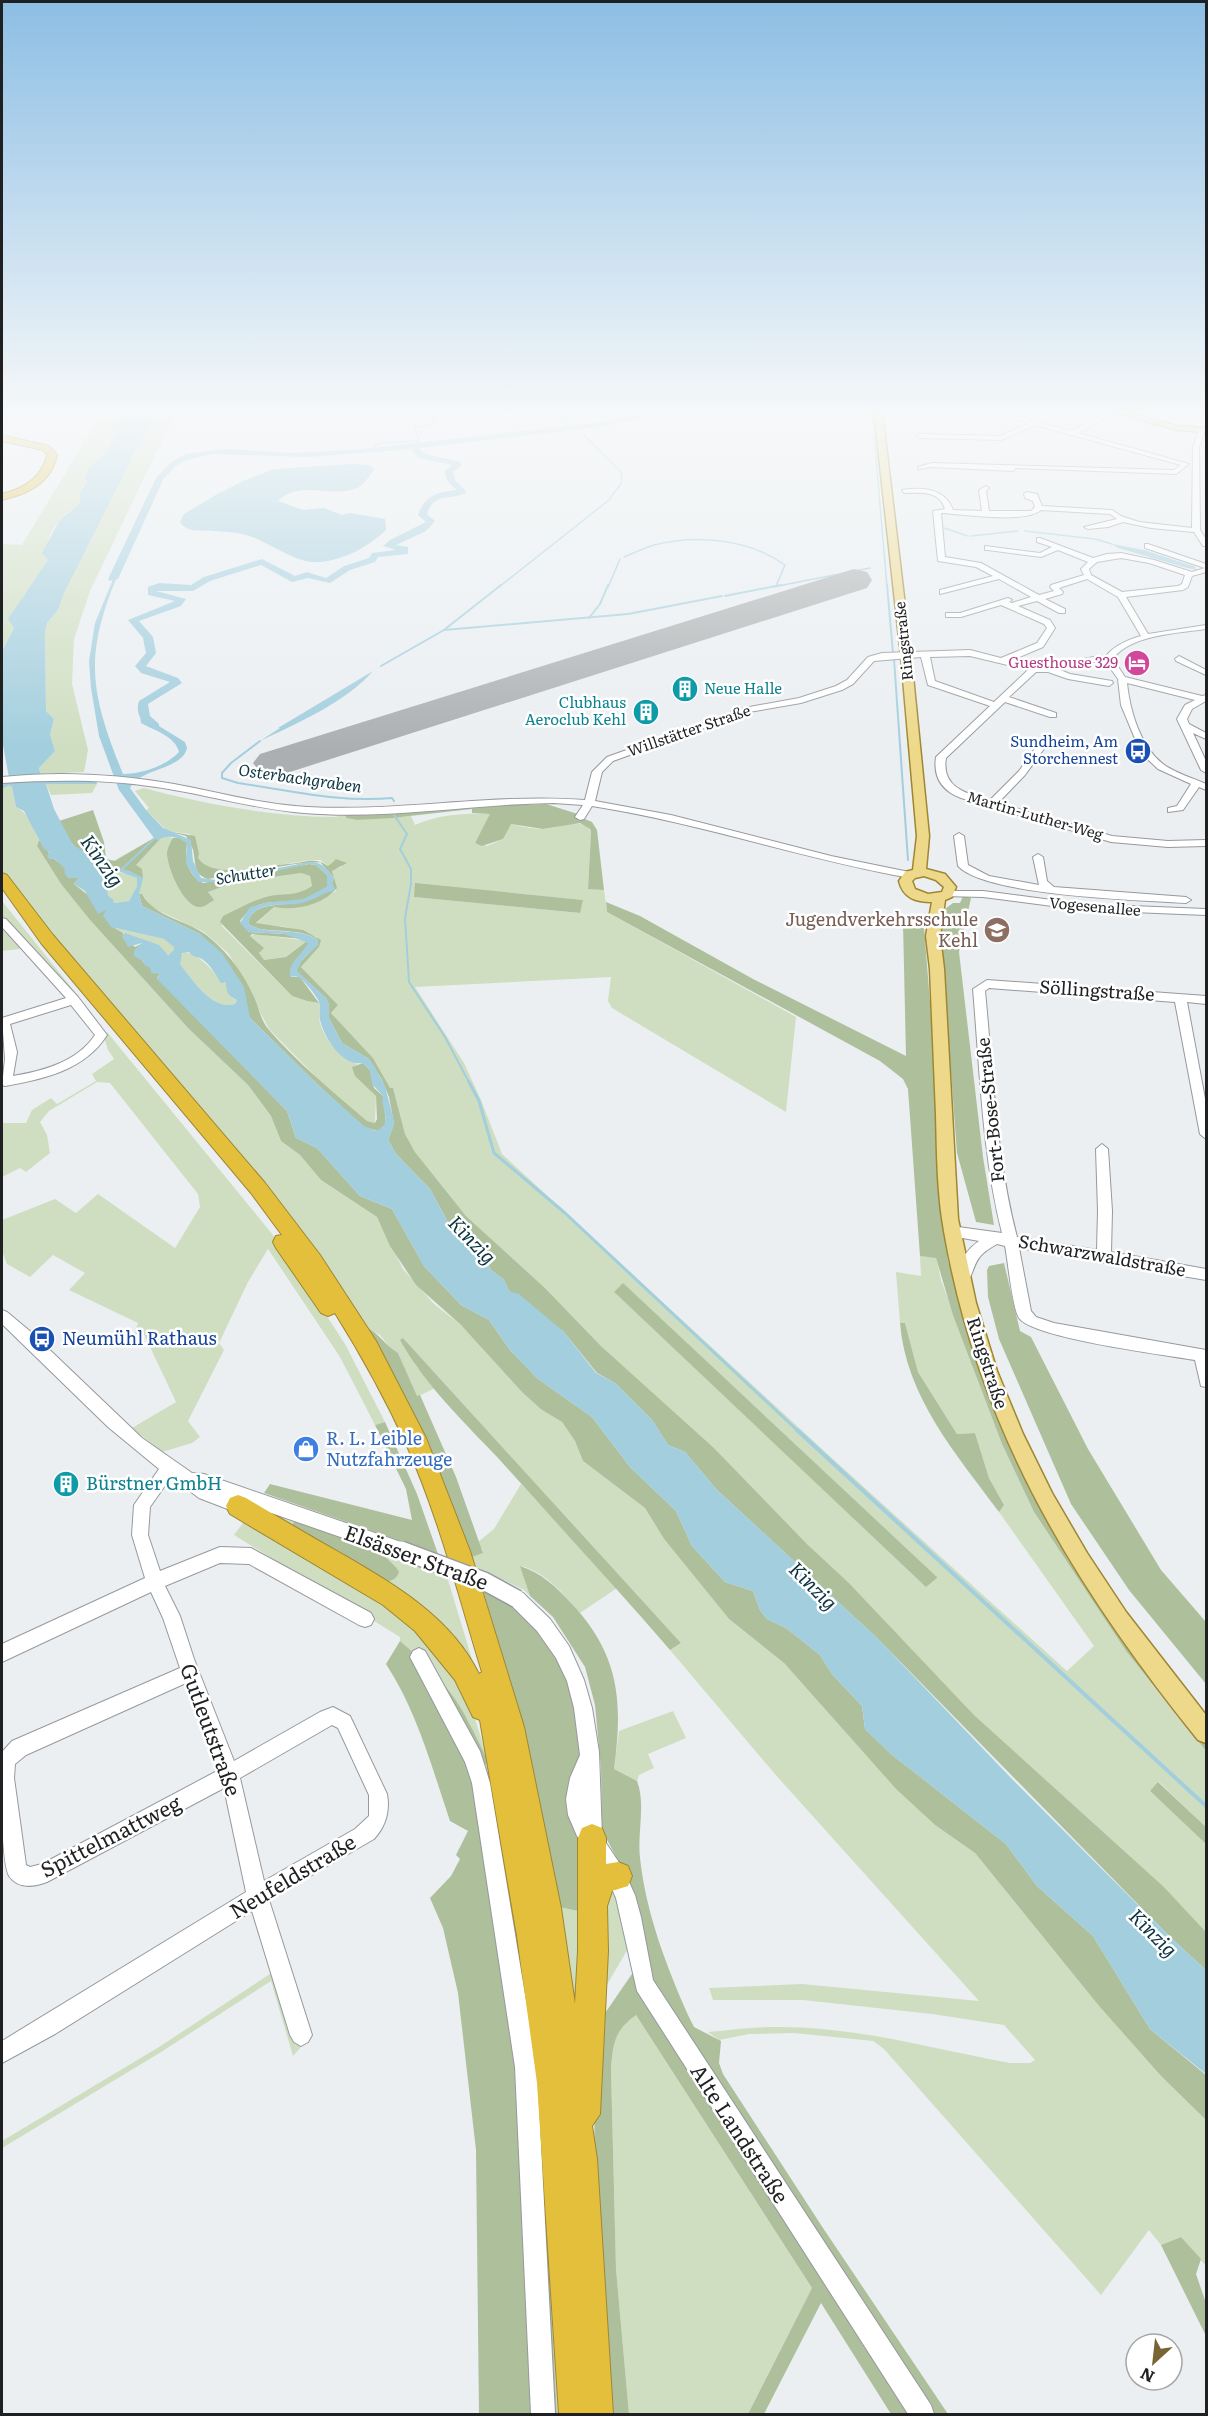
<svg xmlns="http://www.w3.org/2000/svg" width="1208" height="2416" font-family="Literata,serif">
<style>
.green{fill:#cfdec0;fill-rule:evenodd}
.forest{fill:#aebf9c}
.water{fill:#a2cedd;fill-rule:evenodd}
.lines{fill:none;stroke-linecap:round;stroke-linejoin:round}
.stream-far3{stroke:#a2cedd;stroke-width:1.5}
.stream-far2{stroke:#a2cedd;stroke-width:2}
.stream-far1{stroke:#a2cedd;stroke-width:3}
.stream{stroke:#a2cedd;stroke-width:4}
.river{fill:#a2cedd;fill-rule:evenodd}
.runway{fill:#acafb1;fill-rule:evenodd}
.minor-casing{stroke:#96999d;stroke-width:2}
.major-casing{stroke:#9e8733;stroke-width:3}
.highway-casing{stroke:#9e8733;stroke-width:2}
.minor{fill:#fff;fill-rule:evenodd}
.major{fill:#eed98a;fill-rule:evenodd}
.highway{fill:#e3bf3c;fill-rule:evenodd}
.minor-bridge-casing{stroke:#96999d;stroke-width:20;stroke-linecap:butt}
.minor-bridge{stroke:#fff;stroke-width:17}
.labels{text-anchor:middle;stroke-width:5;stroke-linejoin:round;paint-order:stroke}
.far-street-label{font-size:15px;fill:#1f2021;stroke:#fff}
.far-hotel-label{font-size:15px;fill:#b23c85;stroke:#fff;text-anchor:end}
.far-culture-label{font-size:15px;fill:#0d838f;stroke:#fff;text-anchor:start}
.far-transit-label{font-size:15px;fill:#164399;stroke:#fff;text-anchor:end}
.far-water-label{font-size:16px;font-style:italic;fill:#0c3541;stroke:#fff}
.education-label{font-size:18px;fill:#785e54;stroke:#fff;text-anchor:end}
.street-label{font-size:18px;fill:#1f2021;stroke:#fff}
.transit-label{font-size:18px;fill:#164399;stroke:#fff;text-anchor:start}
.shop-label{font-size:18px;fill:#366cbe;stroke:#fff;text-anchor:start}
.culture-label{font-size:18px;fill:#0d838f;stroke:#fff;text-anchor:start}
.water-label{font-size:20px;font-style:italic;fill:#0c3541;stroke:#fff}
.near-street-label{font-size:21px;fill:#1f2021;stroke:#fff}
</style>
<rect width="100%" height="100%" fill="#ebeff2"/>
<g class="green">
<path d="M 103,411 L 134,411 L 120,426 L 106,453 L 90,467 L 87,481 L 80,493 L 80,503 C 59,519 43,533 48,560 L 34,584 L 23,596 L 14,628 L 2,651 L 2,544 L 22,545 Z"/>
<polygon points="156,411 176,411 90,591 74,639 72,684 88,750 84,772 41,774 39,768 55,751 50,735 54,719 46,711 45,633 47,623 58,610 64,593"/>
<path d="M 9,784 L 12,787 L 16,807 C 29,813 33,828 39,840 L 37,846 L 61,884 L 90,920 L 188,1028 L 248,1085 L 271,1116 L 281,1141 L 300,1155 L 321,1180 L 377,1217 L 403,1269 L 434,1304 L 461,1325 L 542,1410 L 562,1422 L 575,1441 L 583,1461 L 645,1508 L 664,1539 L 729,1619 L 784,1663 L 896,1789 L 935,1825 L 975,1853 L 1099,2006 L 1161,2076 L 1206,2120 L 1206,2266 L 1181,2237 L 1161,2245 L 1149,2230 L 1101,2295 L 884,2049 L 873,2041 L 794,2033 L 749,2034 L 719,2040 L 708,2032 C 730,2030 753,2027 776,2027 C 855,2026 933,2049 1010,2063 L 1030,2063 L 1035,2060 L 1004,2025 L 932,2014 L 803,2000 L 713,2000 L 709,1988 L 802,1984 L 979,2001 L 774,1773 L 670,1650 L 681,1643 L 403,1338 L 416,1366 L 435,1388 L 417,1397 L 398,1353 L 392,1350 L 380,1335 L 365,1327 L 18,894 L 2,870 L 2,789 Z"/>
<polygon points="46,784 97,784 92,793 51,795"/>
<path d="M 144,788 C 203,804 271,816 332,817 C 337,817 341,815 346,815 L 346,818 L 357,820 L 411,816 L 415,825 C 439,814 466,813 491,814 L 475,843 L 487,846 L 503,839 L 510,824 C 521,826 533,829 543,829 C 558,829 583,815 591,832 L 588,888 L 604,890 L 607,912 L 796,1017 L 786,1112 L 612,1008 L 608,1001 L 611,977 L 415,987 L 464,1063 L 481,1100 L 502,1154 L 834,1460 L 1067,1671 L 1094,1646 L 999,1512 L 1004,1505 L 989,1478 L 975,1433 L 957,1434 L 918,1372 L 905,1323 L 900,1323 L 896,1272 L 921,1276 L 920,1256 L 936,1257 L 941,1280 L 1002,1444 L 1034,1512 L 1126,1651 L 1206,1751 L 1206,1827 L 1159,1782 L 1150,1791 L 1206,1844 L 1206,1932 L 1164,1887 L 974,1715 L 849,1583 L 807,1544 L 714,1448 L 601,1346 L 545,1288 L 466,1216 L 415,1152 L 405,1134 L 393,1089 L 390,1089 L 373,1058 L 331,1013 L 338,1005 L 301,967 L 319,947 L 317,937 L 287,927 L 256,924 L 274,907 C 296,911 317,903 336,891 L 332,870 L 342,867 L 334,860 L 328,866 L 320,860 L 314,860 C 292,861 217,880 202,865 C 195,857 193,843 190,834 L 167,831 L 146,810 L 149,808 L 135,791 ZM 415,884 L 583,900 L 579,913 L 415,897 ZM 623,1284 L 937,1577 L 937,1578 L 926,1586 L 614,1292 Z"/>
<path d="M 166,836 L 173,838 C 170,842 168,847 167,852 C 166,868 185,912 205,906 L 207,892 L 232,883 L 301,873 L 310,876 L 312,886 C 297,896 292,894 276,896 C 259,898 239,910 223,916 L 222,926 L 292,996 L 307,1001 L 319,1003 C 320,1008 319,1012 319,1017 C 321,1037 340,1058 358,1064 L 353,1067 C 359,1079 367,1086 376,1096 L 375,1123 L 367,1121 L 323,1084 L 269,1029 L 229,954 L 204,932 L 153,908 L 142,894 L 139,894 L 142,878 L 106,865 L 154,838 Z"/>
<polygon points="116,872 131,874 137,878 137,886 129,901 114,903 112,898 108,897 107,879 111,873"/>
<polygon points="2,901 74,991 71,993 28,948 2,951 2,927 5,925 2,921"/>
<polygon points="111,927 164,939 174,946 174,950 170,954 165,954"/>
<polygon points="256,934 307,941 286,957 264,960 260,956 259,944 250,936"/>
<path d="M 184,952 C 198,953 214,971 221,982 L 226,982 L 232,998 L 237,1000 L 235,1004 C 212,1011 192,979 180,964 L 180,956 Z"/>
<polygon points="107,1032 277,1240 345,1344 385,1422 375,1425 340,1357 268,1249 248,1282 219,1343 224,1350 188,1421 200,1437 192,1443 162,1452 132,1428 176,1402 143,1332 134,1335 138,1323 69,1290 85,1273 53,1255 30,1277 7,1264 2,1251 2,1220 55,1199 76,1213 98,1194 175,1248 200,1207 198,1194 110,1083 97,1082 49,1111 40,1122 47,1135 50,1153 26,1172 20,1168 2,1177 2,1123 26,1123 32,1110 51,1098 57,1104 96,1081 92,1074 114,1059 108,1050 104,1037"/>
<path d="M 521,1484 L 617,1588 L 580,1613 C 563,1594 546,1572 521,1566 L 530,1596 L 524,1590 L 472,1565 L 469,1558 L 483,1551 L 478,1542 L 494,1529 Z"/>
<path d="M 255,1507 L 295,1520 L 289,1529 L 392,1563 L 384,1557 L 380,1550 L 446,1573 L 481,1689 L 468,1696 L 489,1764 L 504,1843 L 553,2187 L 566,2414 L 557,2414 L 540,2102 L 485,1765 L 487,1760 C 467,1722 433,1669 400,1641 L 400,1637 L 234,1535 Z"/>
<polygon points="673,1711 686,1738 648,1754 654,1768 639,1775 637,1781 614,1769 619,1731"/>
<polygon points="609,1886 620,1905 629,1947 598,2000"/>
<polygon points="559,1907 583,1912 580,2047"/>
<polygon points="276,1970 302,2046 293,2056 271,1981 158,2054 2,2148 2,2141 159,2047"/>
<path d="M 636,2015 L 812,2288 L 748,2414 L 629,2414 L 616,2269 L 611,2069 C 613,2044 614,2031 636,2015 Z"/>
</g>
<g class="forest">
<polygon points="546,804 581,815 580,817 592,822 597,830 604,890 588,889 591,832 590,829 580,823 543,829 511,824 503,839 482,846 475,843 490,814 472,813 472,809 392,818 357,820 346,818 346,815 418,812 479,806"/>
<path d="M 93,810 L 104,842 L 106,859 L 115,861 L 154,838 L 159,840 L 136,865 L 142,869 L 143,878 C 120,866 93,865 74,846 C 68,839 64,829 59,821 Z"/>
<path d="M 167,831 L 195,836 L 199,854 L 198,858 C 213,880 264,866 288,864 C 304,863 314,856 328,866 L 336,859 L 347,863 L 332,871 L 337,888 C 323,905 295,911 274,907 L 256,923 L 303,930 L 321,940 L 319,947 L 301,967 L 338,1005 L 331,1013 L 373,1058 L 390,1088 L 393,1088 L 405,1134 L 415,1152 L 466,1216 L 545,1288 L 601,1346 L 714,1448 L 807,1544 L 849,1583 L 974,1715 L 1164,1887 L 1206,1932 L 1206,1970 L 1169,1936 L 876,1637 L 716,1489 L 685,1452 L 668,1445 L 652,1420 L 615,1383 L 597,1373 L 563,1331 L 509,1291 L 504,1280 L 491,1270 L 485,1257 L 449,1224 L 430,1189 L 396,1154 L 388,1140 L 394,1124 L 389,1097 L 382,1080 L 369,1059 L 342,1043 L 329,1018 L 329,1005 L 326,998 L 296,971 C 299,958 314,953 318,940 C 298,925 260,936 248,923 C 254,890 317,920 334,878 L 320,862 L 295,864 L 208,879 C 193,875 196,862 193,850 C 192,846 188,840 186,836 Z"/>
<path d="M 173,838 L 180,838 L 187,843 C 185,859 187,875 203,883 L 309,864 L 316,865 L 327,875 L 327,887 C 319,891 310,898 301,900 C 274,905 259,895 240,921 L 249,932 L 285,934 L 302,939 L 252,934 L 250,936 L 264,948 L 259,953 L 264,960 L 286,957 L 307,941 L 309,944 L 300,955 L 291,977 L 300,977 L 319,1003 L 307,1001 L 292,996 L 220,922 L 223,916 C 237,910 251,901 266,897 C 284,892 294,898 312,886 L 310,876 L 301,873 L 232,883 L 208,892 L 214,900 C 210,902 205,907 201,907 C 184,909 166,866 167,852 C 168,847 170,842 173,838 Z"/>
<path d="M 39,840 L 53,858 L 79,878 L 74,884 L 107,910 C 106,924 112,927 123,933 L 123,938 L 135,947 L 143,943 L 134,951 L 145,964 L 160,974 L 157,978 L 287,1111 L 296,1138 L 317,1148 L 360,1196 L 392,1209 L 424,1266 L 461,1305 L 489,1320 L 510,1350 L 538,1379 L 592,1417 L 630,1467 L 676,1511 L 692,1546 L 725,1582 L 753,1591 L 760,1610 L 767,1619 L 786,1628 L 820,1655 L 832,1674 L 862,1706 L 865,1729 L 891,1754 L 1006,1844 L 1037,1886 L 1093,1936 L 1150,2029 L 1206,2075 L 1206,2120 L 1161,2076 L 1099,2006 L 975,1853 L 935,1825 L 896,1789 L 784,1663 L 729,1619 L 664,1539 L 645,1508 L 583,1461 L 575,1441 L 562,1422 L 542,1410 L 523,1393 L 461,1325 L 416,1285 L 390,1246 L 377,1217 L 321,1180 L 300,1155 L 281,1141 L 271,1116 L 248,1085 L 188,1028 L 90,920 L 61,884 L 37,846 Z"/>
<polygon points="415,883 583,900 580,913 414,897"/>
<path d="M 139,894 L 142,894 C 156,919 190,920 210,938 C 230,955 243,973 254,997 C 259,1008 260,1019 269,1030 C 298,1063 333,1092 367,1121 L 375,1123 L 377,1119 L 376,1096 L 355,1076 L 352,1067 L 363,1063 L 370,1070 L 374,1088 L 383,1096 L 386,1124 L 378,1131 L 364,1127 L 318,1085 L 250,1018 L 200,934 L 142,906 Z"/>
<polygon points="963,896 971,898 959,952 983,1157 994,1225 976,1222 957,1153 941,937 942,925 947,918 945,909 953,903 960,903"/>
<polygon points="606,902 640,916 753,979 906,1056 903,923 924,927 935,1066 938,1188 948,1261 982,1373 1159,1680 1206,1739 1206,1751 1126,1651 1034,1512 1002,1444 953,1315 936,1258 920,1256 908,1089 903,1079 880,1061 607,912"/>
<polygon points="1004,1263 1020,1331 1031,1337 1088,1449 1161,1570 1206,1622 1206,1684 1129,1590 1071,1504 999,1339 988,1297 987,1270 989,1266"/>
<polygon points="623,1283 937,1577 937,1578 926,1587 614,1292"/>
<path d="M 900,1323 L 905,1323 L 918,1372 L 957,1434 L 975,1433 L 989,1478 L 1004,1505 L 999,1512 C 956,1454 906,1397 900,1323 Z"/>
<path d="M 365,1327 C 380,1333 385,1346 398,1353 L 417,1396 L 420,1395 L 456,1477 L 483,1553 L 469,1558 Z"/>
<path d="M 403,1338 L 681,1643 L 670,1650 C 614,1585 556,1523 499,1459 C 464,1422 425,1385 400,1340 Z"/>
<polygon points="385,1422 417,1494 438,1554 264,1493 270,1484 412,1520 406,1489 375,1425"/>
<path d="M 295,1520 L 380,1550 C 385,1559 394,1563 399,1572 C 395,1582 389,1581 380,1582 L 289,1530 Z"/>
<path d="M 520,1566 C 542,1573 556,1587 571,1603 C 620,1655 623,1702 614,1769 L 637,1781 C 646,1804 637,1833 640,1858 C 646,1913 666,1965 688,2015 L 694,2027 L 721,2041 L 719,2063 L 723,2074 L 823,2228 L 948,2414 L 891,2414 L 821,2303 L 764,2414 L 748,2414 L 812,2288 L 636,2015 C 614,2031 613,2044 611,2069 L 616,2269 L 629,2414 L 606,2414 L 594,2165 L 595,2078 L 601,2019 L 634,1971 L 625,1874 L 602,1830 L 601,1768 L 595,1705 L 585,1667 L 553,1617 L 530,1596 Z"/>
<polygon points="483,1590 525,1614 563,1663 578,1718 586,1844 583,1912 559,1907 541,1807 527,1745"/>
<path d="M 400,1641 C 426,1663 454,1691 469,1723 C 476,1735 481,1748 488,1761 L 485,1765 L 540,2102 L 557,2414 L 479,2414 L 476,2150 L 458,1993 L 443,1928 L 430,1898 L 451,1876 L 460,1859 L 456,1855 L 468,1831 L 450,1821 C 432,1768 417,1711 386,1664 Z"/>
<polygon points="1158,1782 1206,1827 1206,1844 1150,1791"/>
<polygon points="1181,2237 1201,2259 1196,2274 1206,2303 1206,2336 1161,2245"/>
</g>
<g class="water">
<path d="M 134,411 L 156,411 L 64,593 L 58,610 L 47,623 L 45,633 L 46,711 L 54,719 L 50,735 L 55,751 L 39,768 L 42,779 L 96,780 L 97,784 L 46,784 L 54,809 L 73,845 L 109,866 L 130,871 L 143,878 L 139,894 L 142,906 L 200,934 L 222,953 L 244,987 L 250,1018 L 318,1085 L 364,1126 L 376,1131 L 383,1127 C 390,1116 380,1107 383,1096 L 372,1084 L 370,1070 L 363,1063 C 342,1067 324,1037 320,1020 C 318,1012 322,1005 317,998 C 314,993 303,979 298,977 C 296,976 293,977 290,976 C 288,962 302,955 308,943 L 285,934 L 249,932 L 240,923 L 250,907 L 265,903 L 303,899 L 327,887 L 327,875 L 316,865 L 309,864 L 224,882 L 198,882 L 186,864 L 187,843 C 180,837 165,834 159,840 L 154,838 L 119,790 L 99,736 L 91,688 L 89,661 L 95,623 L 121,560 L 124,560 C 85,650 86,683 123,774 C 141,774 166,766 179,752 C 176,737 154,730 141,723 L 139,709 L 147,709 L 148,716 L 154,723 L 185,742 L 187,748 C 182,770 140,768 130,788 L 146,810 L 163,828 L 191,840 L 193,861 L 201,878 L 216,880 L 309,862 C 323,862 325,868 334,878 L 332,882 L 335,889 L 333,891 C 322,893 313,900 302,903 C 285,907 253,899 248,923 C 260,936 298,926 318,940 L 318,945 L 302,960 L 297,971 L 326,998 L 329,1005 L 329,1018 L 342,1043 L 369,1059 L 374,1066 L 385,1086 L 393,1117 L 394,1124 L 388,1140 L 396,1154 L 430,1189 L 449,1224 L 485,1257 L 491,1270 L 504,1280 L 509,1291 L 519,1294 L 563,1331 L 596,1373 L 615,1383 L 652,1420 L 668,1445 L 685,1452 L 716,1489 L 876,1637 L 1012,1779 L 1169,1936 L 1206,1970 L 1206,2074 L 1150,2029 L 1093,1936 L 1037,1886 L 1006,1844 L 891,1754 L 865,1729 L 862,1706 L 832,1674 L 820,1655 L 786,1628 L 767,1619 L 760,1610 L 753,1591 L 725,1582 L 692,1546 L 676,1511 L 630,1467 L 592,1417 L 538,1379 L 510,1350 L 489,1320 L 461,1305 L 424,1266 L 392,1209 L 360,1196 L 317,1148 L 296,1138 L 287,1111 L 157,979 L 160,974 L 151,973 L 150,967 L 145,966 L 143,961 L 134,956 L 134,951 L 142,943 L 128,947 L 122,935 L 125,933 L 159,945 L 168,955 L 174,950 L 174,947 L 164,939 L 111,927 L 103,916 L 106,910 L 98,914 L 85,891 L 74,884 L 79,878 L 68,878 L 64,872 L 65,869 L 55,859 L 49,859 L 47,856 L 50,853 L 44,849 L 24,811 L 16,807 L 12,787 L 9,785 L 2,789 L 2,786 L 9,778 L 2,739 L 2,651 L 14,628 L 8,619 L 48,560 L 42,553 L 59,521 L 80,503 L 80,493 L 87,482 L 85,477 L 90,467 L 106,453 L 120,426 ZM 121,872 L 137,878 L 137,886 L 129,901 L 114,903 L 113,899 L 108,896 L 107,879 L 111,873 ZM 189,952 C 194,958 196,956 202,959 C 210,964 216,975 221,983 L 226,982 C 226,992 228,996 237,1000 L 235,1004 C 212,1011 192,979 180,964 L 182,953 Z"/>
<path d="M 354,464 L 369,465 L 375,469 C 371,474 365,483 359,487 C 333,500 300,478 278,501 L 303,510 L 324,508 L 342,515 L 350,513 L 385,519 L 386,530 C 368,547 344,560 320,562 C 297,565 268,541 246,535 C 236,532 225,532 214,531 C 202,530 187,533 180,522 L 184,514 L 214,496 L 243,481 L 274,469 Z"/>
<polygon points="1112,544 1144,550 1196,567 1193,569 1187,568 1118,548"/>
<path d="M 373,671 C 346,702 298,723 260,741 L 280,728 L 278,728 Z"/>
</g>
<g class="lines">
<g class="stream-far3">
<polyline points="565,411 567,429"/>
<polyline points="872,411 887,587"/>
<polyline points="413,446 419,441 415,427 431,425 435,420 434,416 443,411"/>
<polyline points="373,449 377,444 382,443 417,441"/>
<polyline points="941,527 968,536"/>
<polyline points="1025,531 1095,539 1112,544"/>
<polyline points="971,536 1018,531"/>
<path d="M 624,557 C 634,553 644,548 654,545 C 697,534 749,539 785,565 L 776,586"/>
<polyline points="1194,569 1206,573"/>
<polyline points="499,587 609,500 622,482 621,472 583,434"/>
<polyline points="608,587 620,559"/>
<polyline points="773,587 870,568"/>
</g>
<g class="stream-far2">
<polyline points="887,585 893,653"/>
<polyline points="725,596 781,585"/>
<polyline points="589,618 600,604 608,585"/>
<polyline points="444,630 628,614 722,596"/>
<polyline points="894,659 908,860"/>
<polyline points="381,666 444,630 501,585"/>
<path d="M 260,741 L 231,763 L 222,773 L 222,778 L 238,783 C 288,790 341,803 392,798 L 394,801"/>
<polyline points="394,815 407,834 400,849 411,869 411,884 405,918 409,982 445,1037 470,1084"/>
<polyline points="122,869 158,835"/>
</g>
<polyline class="stream-far1" points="469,1082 479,1101 494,1153 565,1213 798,1431"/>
<polyline class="stream" points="797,1430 1206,1806"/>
<path class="river" d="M 659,411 L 675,411 L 597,427 L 419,448 L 425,454 L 461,462 L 461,466 L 453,472 L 455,480 L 467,492 C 451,502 435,490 427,514 L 435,521 L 426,531 L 396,545 L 408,547 L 408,554 L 378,557 L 375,562 L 350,570 L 330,583 L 308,578 L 292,582 L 261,565 L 210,581 L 193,591 L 156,591 L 186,599 L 181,606 L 139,621 L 153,637 L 156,653 L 146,666 L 178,678 L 182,683 L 148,704 L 150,716 L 159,724 L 159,728 L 151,728 C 141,722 135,712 139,701 L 170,682 L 141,673 L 135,666 L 146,653 L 143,638 L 128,620 L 175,601 L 148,595 L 148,587 L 159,583 L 191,585 L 204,577 L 262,559 L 295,576 L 307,572 L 326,578 L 344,566 L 369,558 L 372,553 L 396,550 L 383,546 L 390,540 L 426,522 L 418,515 C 425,495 438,492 457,490 C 450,484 445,481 445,471 L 452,465 L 419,458 L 411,449 L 308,457 L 212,454 L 186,460 L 176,466 L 164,478 L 118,579 L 110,581 L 108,579 L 156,478 L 170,463 L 186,454 L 224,449 L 293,453 L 353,450 L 595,423 Z"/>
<polygon class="runway" points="854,569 867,572 872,580 867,588 290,772 275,776 260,772 253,763 260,754"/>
<defs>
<g id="minor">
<polygon points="987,411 996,411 1071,431 1111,411 1118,411 1078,433 1189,464 1176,474 1016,468 1013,471 932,467 918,469 918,467 932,463 1174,470 1181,465 1035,425 1001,440 920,438 917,436 920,434 1000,436 1029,423"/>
<path d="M 1198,428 L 1204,433 L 1199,447 L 1200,530 L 1206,539 L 1206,546 L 1203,546 L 1194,532 L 1151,528 L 1123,522 L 1108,527 L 1088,529 L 1084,527 L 1117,519 L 1110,514 L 1041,510 C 1024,524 963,514 941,513 L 945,557 L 981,563 L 1039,595 L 1054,591 L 1050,587 L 1051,585 L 1084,575 L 1081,569 L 1088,562 L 1058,550 L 1041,557 L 988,550 L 985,550 L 985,546 L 1040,553 L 1052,547 L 1037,542 L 1037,538 L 1040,538 L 1093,558 L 1107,554 L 1121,553 L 1154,560 L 1192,572 L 1205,568 L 1145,548 L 1145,544 L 1148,544 L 1206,564 L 1206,572 L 1192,576 L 1188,587 L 1183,590 L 1126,597 L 1148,634 L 1206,625 L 1206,629 C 1179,633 1129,635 1113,659 L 1125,677 L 1202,696 L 1206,695 L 1206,701 L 1192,709 L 1187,719 L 1189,724 L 1206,733 L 1206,739 L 1193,733 L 1206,761 L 1206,773 L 1201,770 L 1177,719 L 1185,705 L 1195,700 L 1127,683 C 1130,711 1140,746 1163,764 C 1175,773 1193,778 1206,784 L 1206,790 L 1199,787 L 1183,810 L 1168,812 L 1168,808 L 1177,806 L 1191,784 L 1158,769 L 1141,753 L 1121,705 L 1118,679 L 1106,662 L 1089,662 L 1058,669 L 1070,674 L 1112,681 L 1113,683 L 1109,686 L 1068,679 L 1048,672 L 1036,672 L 1009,697 L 1056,713 L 1056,717 L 1050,717 L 1005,702 L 946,758 C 941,788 967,794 990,800 L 1019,771 L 1041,740 L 1047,740 L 1049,742 L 1025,775 L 998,803 L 1112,836 L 1168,841 L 1206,840 L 1206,846 L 1168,847 L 1111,842 L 961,798 C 942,791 933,777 936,757 L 990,706 L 928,685 L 921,657 L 874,661 L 853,684 L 842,690 L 801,703 L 749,712 L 613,761 L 602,772 L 595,801 L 671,815 L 831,856 L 914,873 L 914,877 L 910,878 C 803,859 700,823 592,806 L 584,819 L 580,820 L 575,817 L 583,805 L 554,803 C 471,804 387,820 304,813 C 254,809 205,794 156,787 C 104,779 54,780 2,783 L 2,777 C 59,771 117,774 174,784 C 218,792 263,805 308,807 C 401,812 492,793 585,800 L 592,772 L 607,757 L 744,708 L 799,698 L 836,686 L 847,680 L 868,657 L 882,653 L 970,650 L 1001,658 L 1037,643 L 1047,628 L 1044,624 L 1001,605 L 961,617 L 946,617 L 946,613 L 960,613 L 1008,598 L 1012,600 L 1009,602 L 1012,603 L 1031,597 L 999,579 L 940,594 L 940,590 L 993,576 L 976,567 L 938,561 L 933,511 L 945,509 C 939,490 921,493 904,493 L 902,490 C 922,487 945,488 953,510 L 982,511 L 979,490 L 986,486 L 989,488 L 986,491 L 989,511 L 1031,511 L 1035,507 L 1033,501 L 1025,498 L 1024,494 L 1027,492 L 1037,494 L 1042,506 L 1112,510 L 1121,516 L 1139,522 L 1192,528 L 1193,447 L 1198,433 L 1195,430 ZM 1121,558 L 1149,563 L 1185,575 L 1182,584 L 1178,586 L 1122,592 L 1091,575 L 1089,569 L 1097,562 ZM 1087,579 L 1118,597 L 1141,636 C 1127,640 1115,645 1106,656 C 1086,656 1069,664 1049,666 C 1036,668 1023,664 1010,661 L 1043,647 L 1055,628 L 1050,620 L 1018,606 L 1037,601 L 1059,613 L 1065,613 L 1065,609 L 1045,599 L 1062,594 L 1063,592 L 1059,588 ZM 970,656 L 1028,670 L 994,702 L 935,681 L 930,657 Z"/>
<polygon points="1179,656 1206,670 1206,675 1176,661 1175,659"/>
<path d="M 959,833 L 964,836 L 968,865 L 989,876 L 1039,885 L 1033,857 L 1038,854 L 1043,857 L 1047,881 L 1054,887 L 1186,897 L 1191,900 L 1186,903 C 1140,900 986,896 958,866 L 954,836 Z"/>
<polygon points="947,891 983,891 1083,904 1206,909 1206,915 1083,910 983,897 943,896 942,894"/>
<path d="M 2,918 L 6,919 L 78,997 L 107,1035 C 85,1070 44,1079 5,1086 L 2,1085 L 5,1059 L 2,1018 L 66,998 L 2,927 ZM 71,1005 L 95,1035 C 77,1062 43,1071 13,1076 L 17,1052 L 10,1024 Z"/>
<path d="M 987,980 L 1206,996 L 1206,1004 L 1187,1002 L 1206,1104 L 1206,1139 L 1200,1134 L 1175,1002 L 989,988 L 985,991 C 993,1073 996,1156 1017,1237 L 1097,1250 L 1098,1211 L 1096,1149 L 1102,1144 L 1108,1149 L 1112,1211 L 1111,1252 L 1206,1269 L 1206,1280 L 1019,1248 L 1031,1311 L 1036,1317 L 1054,1323 L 1206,1350 L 1206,1387 L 1201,1386 L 1195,1360 C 1165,1355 1032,1338 1019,1318 C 1012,1307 1008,1260 1005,1246 L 997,1244 C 974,1257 978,1261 968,1282 L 958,1282 L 956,1278 C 959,1262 966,1250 979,1241 L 946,1235 L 944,1231 L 946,1227 L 951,1226 L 1002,1233 C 982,1154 980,1070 973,989 Z"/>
<path d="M 2,1310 L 7,1312 L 31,1332 L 142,1438 L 192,1473 L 204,1474 L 401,1542 L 407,1544 L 409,1550 L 407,1556 L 401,1558 L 251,1506 L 238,1513 L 199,1498 L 171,1477 L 150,1507 L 148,1535 L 160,1571 L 220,1547 L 251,1548 L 371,1613 L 374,1619 L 371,1625 L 365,1627 L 359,1625 L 249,1564 L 220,1563 L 165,1586 L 180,1616 L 194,1659 L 234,1761 L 320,1712 L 333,1707 L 350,1716 L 387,1794 C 390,1811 386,1826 374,1839 L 269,1900 L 312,2035 L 308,2042 L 301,2046 L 294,2042 L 290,2035 L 252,1911 L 55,2034 L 2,2063 L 2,2041 L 246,1892 L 224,1788 L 47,1882 C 34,1887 18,1889 9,1876 C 0,1858 2,1776 2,1752 L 12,1741 L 180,1668 L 163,1618 L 151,1592 L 2,1662 L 2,1644 L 145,1578 L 132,1535 L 134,1505 L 159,1469 L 108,1427 L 2,1324 ZM 186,1683 L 219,1770 L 42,1864 L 30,1867 L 26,1865 L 14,1778 L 15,1764 L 26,1755 ZM 332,1725 L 338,1728 L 369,1795 L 369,1816 L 355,1829 L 264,1881 L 240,1778 Z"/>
<polygon points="517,1591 523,1593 550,1619 569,1646 584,1680 592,1708 599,1752 602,1837 622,1867 635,1895 641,1917 653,1980 931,2405 934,2414 908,2414 637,1991 616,1898 608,1880 577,1836 568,1815 566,1799 570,1778 580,1755 574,1708 567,1681 556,1658 537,1631 511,1605 508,1599 511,1593"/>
<polygon points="419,1648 425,1651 480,1751 490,1783 537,2067 555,2414 531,2414 515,2067 472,1783 465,1762 410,1657 413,1651"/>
</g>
<g id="major">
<path d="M 874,411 L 882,411 L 911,656 L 929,836 L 926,869 L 945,874 L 956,887 L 952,897 L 945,900 L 940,936 L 944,969 L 958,1219 L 976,1303 L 997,1371 L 1023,1434 L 1052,1493 L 1087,1553 L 1126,1612 L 1206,1715 L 1206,1743 L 1198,1740 C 1074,1586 978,1429 944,1231 C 937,1193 937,1153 936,1114 C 934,1066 932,1017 930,969 L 926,936 L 932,902 C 916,902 903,898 899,881 L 905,872 L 913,870 L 917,836 L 901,656 ZM 924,876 L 936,880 L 944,887 L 942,892 L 928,894 L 915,889 L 912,881 L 915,878 Z"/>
<polygon points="1109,411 1121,411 1177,426 1206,428 1206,432 1177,430"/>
</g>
<g id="highway">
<path d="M 2,435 L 49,446 L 57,455 C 51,483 28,494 2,500 L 2,494 C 23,489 42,478 47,455 L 43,450 L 2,441 Z"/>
<path d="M 2,873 L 7,875 L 53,935 L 265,1183 L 320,1255 L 376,1341 L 426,1438 L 470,1551 L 524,1727 L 561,1908 L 575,2004 L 578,1951 L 578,1838 L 582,1828 L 592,1824 L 602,1828 L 606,1838 L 606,1864 L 618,1862 L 628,1866 L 632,1876 L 628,1886 L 612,1891 L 607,1906 L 608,1951 L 600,2114 L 592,2126 L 597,2159 L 613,2414 L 559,2414 L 537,2083 L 517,1936 L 480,1720 L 473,1717 L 455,1680 L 415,1631 L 383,1605 L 230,1514 L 226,1506 L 230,1498 L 238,1495 L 246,1498 C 278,1517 310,1536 342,1554 C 395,1585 451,1617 479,1674 L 482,1672 C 459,1597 439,1518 407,1446 C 386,1400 362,1356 335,1313 L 328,1316 L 321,1313 L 276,1248 L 273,1242 L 276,1236 L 282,1235 L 251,1193 L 41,943 L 2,888 Z"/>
</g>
</defs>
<use href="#minor" class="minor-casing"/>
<use href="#major" class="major-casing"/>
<use href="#highway" class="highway-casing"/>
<use href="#minor" class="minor"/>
<use href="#major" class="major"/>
<use href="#highway" class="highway"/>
<defs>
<polyline id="minor-bridge" points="401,1550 484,1581 517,1599"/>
</defs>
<use href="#minor-bridge" class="minor-bridge-casing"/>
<use href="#minor-bridge" class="minor-bridge"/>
</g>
<linearGradient id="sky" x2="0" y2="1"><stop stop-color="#8cbee4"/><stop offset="0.55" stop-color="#f6f8f9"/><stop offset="1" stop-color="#f6f8f9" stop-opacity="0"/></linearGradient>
<rect width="1208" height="749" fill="url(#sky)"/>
<defs>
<symbol id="hotel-disc" viewBox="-11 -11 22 22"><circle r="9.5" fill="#d1479c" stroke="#fff"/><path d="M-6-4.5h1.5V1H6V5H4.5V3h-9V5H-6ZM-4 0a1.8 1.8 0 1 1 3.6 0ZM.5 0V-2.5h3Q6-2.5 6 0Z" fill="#fff"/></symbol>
<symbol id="building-disc" viewBox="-11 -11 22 22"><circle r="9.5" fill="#0f9aa8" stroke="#fff"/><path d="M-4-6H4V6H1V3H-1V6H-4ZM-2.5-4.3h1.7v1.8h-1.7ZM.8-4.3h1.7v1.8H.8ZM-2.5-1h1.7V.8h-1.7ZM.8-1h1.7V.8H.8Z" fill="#fff"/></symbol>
<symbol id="bus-disc" viewBox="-11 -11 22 22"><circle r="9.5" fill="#1a4fb4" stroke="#fff"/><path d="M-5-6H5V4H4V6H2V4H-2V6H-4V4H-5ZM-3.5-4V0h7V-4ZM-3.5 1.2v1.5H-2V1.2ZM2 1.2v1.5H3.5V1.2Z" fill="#fff"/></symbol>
<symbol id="school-disc" viewBox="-11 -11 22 22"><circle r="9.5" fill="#8d6e63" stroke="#fff"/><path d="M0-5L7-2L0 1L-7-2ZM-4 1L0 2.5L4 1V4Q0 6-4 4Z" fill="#fff"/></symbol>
<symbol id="shop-disc" viewBox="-11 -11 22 22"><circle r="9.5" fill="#3f7fe0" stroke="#fff"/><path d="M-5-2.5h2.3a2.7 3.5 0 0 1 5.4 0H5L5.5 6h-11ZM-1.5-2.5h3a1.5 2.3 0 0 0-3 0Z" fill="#fff"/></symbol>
</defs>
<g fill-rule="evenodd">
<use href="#hotel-disc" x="1122" y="648" width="30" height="30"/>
<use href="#building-disc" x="670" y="674" width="30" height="30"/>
<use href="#building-disc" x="631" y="697" width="30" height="30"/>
<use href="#bus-disc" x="1123" y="736" width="30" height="30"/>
<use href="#school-disc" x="982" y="915" width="30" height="30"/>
<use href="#bus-disc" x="27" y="1324" width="30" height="30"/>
<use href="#shop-disc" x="291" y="1434" width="30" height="30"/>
<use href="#building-disc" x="51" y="1469" width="30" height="30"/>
</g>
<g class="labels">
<g class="far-street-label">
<text transform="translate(904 641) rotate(-96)" y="5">Ringstraße</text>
<text transform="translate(689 731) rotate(-19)" y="5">Willstätter Straße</text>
<text transform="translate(1035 816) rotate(16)" y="5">Martin-Luther-Weg</text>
<text transform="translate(1095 907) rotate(5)" y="5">Vogesenallee</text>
</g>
<g class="far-hotel-label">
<text x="1118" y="668">Guesthouse 329</text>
</g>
<g class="far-culture-label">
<text x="704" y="694">Neue Halle</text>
<text x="626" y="708" text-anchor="end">Clubhaus<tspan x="626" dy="17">Aeroclub Kehl</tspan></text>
</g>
<g class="far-transit-label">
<text x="1118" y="747">Sundheim, Am<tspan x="1118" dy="17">Storchennest</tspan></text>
</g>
<g class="far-water-label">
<text transform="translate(300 778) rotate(8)" y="6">Osterbachgraben</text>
<text transform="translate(246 874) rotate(-9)" y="6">Schutter</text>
</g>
<g class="education-label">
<text x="978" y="926">Jugendverkehrsschule<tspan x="978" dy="21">Kehl</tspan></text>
</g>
<g class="street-label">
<text transform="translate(1097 991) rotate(4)" y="6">Söllingstraße</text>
<text transform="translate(991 1110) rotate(-96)" y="6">Fort-Bose-Straße</text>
<text transform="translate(1102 1256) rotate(10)" y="6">Schwarzwaldstraße</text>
<text transform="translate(987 1363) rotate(72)" y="6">Ringstraße</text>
</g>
<g class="transit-label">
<text x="62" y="1345">Neumühl Rathaus</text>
</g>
<g class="shop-label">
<text x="326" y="1445">R. L. Leible<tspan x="326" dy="21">Nutzfahrzeuge</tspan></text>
</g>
<g class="culture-label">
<text x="86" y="1490">Bürstner GmbH</text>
</g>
<g class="water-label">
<text transform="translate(102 861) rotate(55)" y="7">Kinzig</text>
<text transform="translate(472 1240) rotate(46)" y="7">Kinzig</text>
<text transform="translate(813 1586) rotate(45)" y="7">Kinzig</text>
<text transform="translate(1153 1933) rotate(45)" y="7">Kinzig</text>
</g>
<g class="near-street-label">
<text transform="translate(416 1558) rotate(20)" y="7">Elsässer Straße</text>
<text transform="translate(210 1730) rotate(70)" y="7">Gutleutstraße</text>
<text transform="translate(111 1837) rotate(-27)" y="7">Spittelmattweg</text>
<text transform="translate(293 1877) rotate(-31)" y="7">Neufeldstraße</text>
<text transform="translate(739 2134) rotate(57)" y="7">Alte Landstraße</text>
</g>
</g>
<rect width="1208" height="2416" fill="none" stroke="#1f2021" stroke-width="6"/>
<g transform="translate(1154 2362) rotate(207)"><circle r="28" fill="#ffffff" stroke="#a5a6a6" stroke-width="1.5"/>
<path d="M0-4.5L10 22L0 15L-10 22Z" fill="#776634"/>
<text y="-9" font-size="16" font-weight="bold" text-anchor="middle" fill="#1f2021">N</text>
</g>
</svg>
